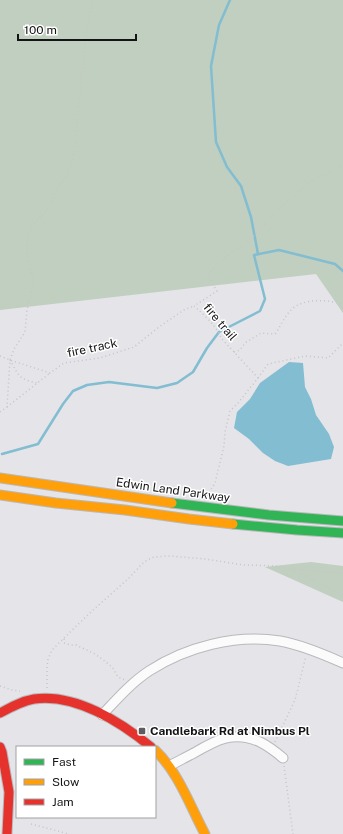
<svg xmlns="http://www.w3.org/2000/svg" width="343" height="834" font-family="'Public Sans',sans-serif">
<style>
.green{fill:#c0cfbf}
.water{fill:#82bdd1}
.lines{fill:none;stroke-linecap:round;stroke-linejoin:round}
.stream{stroke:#82bdd1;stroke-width:2.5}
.street-casing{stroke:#b9b9bc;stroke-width:11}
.fast-casing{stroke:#b9b9bc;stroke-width:11}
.slow-casing{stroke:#b9b9bc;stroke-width:11}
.jam-casing{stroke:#b9b9bc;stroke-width:11}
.path{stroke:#c6c6c7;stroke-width:1.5;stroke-dasharray:1 3;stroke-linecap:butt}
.street{stroke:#fbfbfc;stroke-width:9}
.fast{stroke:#30b455;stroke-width:9}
.slow{stroke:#ff9f0a;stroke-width:9}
.jam{stroke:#e5322d;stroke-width:9}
.poi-dot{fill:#5d5d60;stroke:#fff;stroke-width:1.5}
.labels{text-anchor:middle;stroke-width:3;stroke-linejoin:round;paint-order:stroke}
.street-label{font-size:12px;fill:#141416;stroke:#fff}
.poi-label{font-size:12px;font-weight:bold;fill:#141416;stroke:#fff;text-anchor:start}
</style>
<rect width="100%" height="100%" fill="#e4e4e9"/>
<g class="green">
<polygon points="0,0 343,0 343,313 316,274 0,310"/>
<polygon points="311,562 343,566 343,602 265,567"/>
</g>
<polygon class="water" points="289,362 303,363 305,387 311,399 316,415 329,434 334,447 331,459 288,466 275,461 263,453 249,439 234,428 237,412 250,399 260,383"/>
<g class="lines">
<g class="stream">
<polyline points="230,0 219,25 211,66 216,142 227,167 241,186 251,217 258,254"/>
<polyline points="2,454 38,444 63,404 73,391 87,385 109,382 157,388 177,383 193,372 207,348 219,332 260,311 265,299 254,255 279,250 335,264 343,271"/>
</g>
<defs>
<g id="street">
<path d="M 102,715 C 117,699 131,683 149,671 C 186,647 235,634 280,641 C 302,645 323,654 343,663"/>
<path d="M 169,766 C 177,762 186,757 194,753 C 216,740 234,730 260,742 C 268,746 276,752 283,758"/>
</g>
<g id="fast">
<polyline points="172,503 269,515 343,521"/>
<polyline points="233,524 297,530 343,533"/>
</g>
<g id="slow">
<polyline points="0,478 172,503"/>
<polyline points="0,495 56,503 125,510 189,519 233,524"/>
<path d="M 155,750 C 179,773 190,806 205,834"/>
</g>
<g id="jam">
<path d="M 0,713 C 11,707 22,701 34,699 C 75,693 121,722 151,747"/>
<polyline points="0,747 2,752 9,792 7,834"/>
</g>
</defs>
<use href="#street" class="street-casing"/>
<use href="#fast" class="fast-casing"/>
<use href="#slow" class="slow-casing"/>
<use href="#jam" class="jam-casing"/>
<g class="path">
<path d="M 234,352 L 240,350 L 245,343 L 261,333 L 275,334 C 281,326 284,317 291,310 C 302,298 330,299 343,305"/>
<polyline points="0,356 10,360 50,373 64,363 100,358 134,347 159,327 184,310 194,306"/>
<path d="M 10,360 C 14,366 17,376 24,379 C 28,381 33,382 37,383"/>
<polyline points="258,378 268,364 305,356 328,358 343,343"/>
<polyline points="7,407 50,373"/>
<polyline points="0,412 7,407 10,360 14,349 25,332 27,310 34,281 27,259 27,238 32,226 43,215 52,202 58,187 69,173 76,145 78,108 83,70 86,35 92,0"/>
<path d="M 207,496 L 215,483 L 224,446 L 225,432 L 230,411 L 238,403 L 258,378 L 221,338 C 216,325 204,315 194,306 L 217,291 L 207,275 L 225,257 L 248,242 L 262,227 L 287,202 L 309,183 L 343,165"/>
<polyline points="290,569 343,573"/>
<polyline points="64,639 64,643 70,645 76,645 95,654 106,662 112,667 118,677 125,680"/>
<polyline points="0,686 12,690 20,691"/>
<polyline points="47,688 47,667 48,659 52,650 64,638 92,611 129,578 141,565 147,560 154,557 170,556 205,559 244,565 279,566 299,573 343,595"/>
<polyline points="275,742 295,700 306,656"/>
<polyline points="284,766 293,834"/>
<polyline points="31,824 69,834"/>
</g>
<use href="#street" class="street"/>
<use href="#fast" class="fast"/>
<use href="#slow" class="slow"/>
<use href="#jam" class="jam"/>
</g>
<rect class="poi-dot" x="138" y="727" width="8" height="8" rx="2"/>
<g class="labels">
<g class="street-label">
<text transform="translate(220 322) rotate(50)" y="4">fire trail</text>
<text transform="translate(92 348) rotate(-12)" y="4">fire track</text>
<text transform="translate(173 490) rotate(8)" y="4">Edwin Land Parkway</text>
</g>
<g class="poi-label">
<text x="150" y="735">Candlebark Rd at Nimbus Pl</text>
</g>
</g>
<rect x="16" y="746" width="140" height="72" fill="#ffffff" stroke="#a1a1a2"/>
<rect x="24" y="759" width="20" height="6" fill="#30b455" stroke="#a1a1a2"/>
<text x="52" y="766" font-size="12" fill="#141416">Fast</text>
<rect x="24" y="779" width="20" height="6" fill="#ff9f0a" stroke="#a1a1a2"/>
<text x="52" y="786" font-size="12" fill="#141416">Slow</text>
<rect x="24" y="799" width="20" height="6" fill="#e5322d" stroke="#a1a1a2"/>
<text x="52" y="806" font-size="12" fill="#141416">Jam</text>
<path d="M18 34v6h118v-6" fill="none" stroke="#141416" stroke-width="2"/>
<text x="24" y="34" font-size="12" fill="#141416" stroke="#ffffff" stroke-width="3" paint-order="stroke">100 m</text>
</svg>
